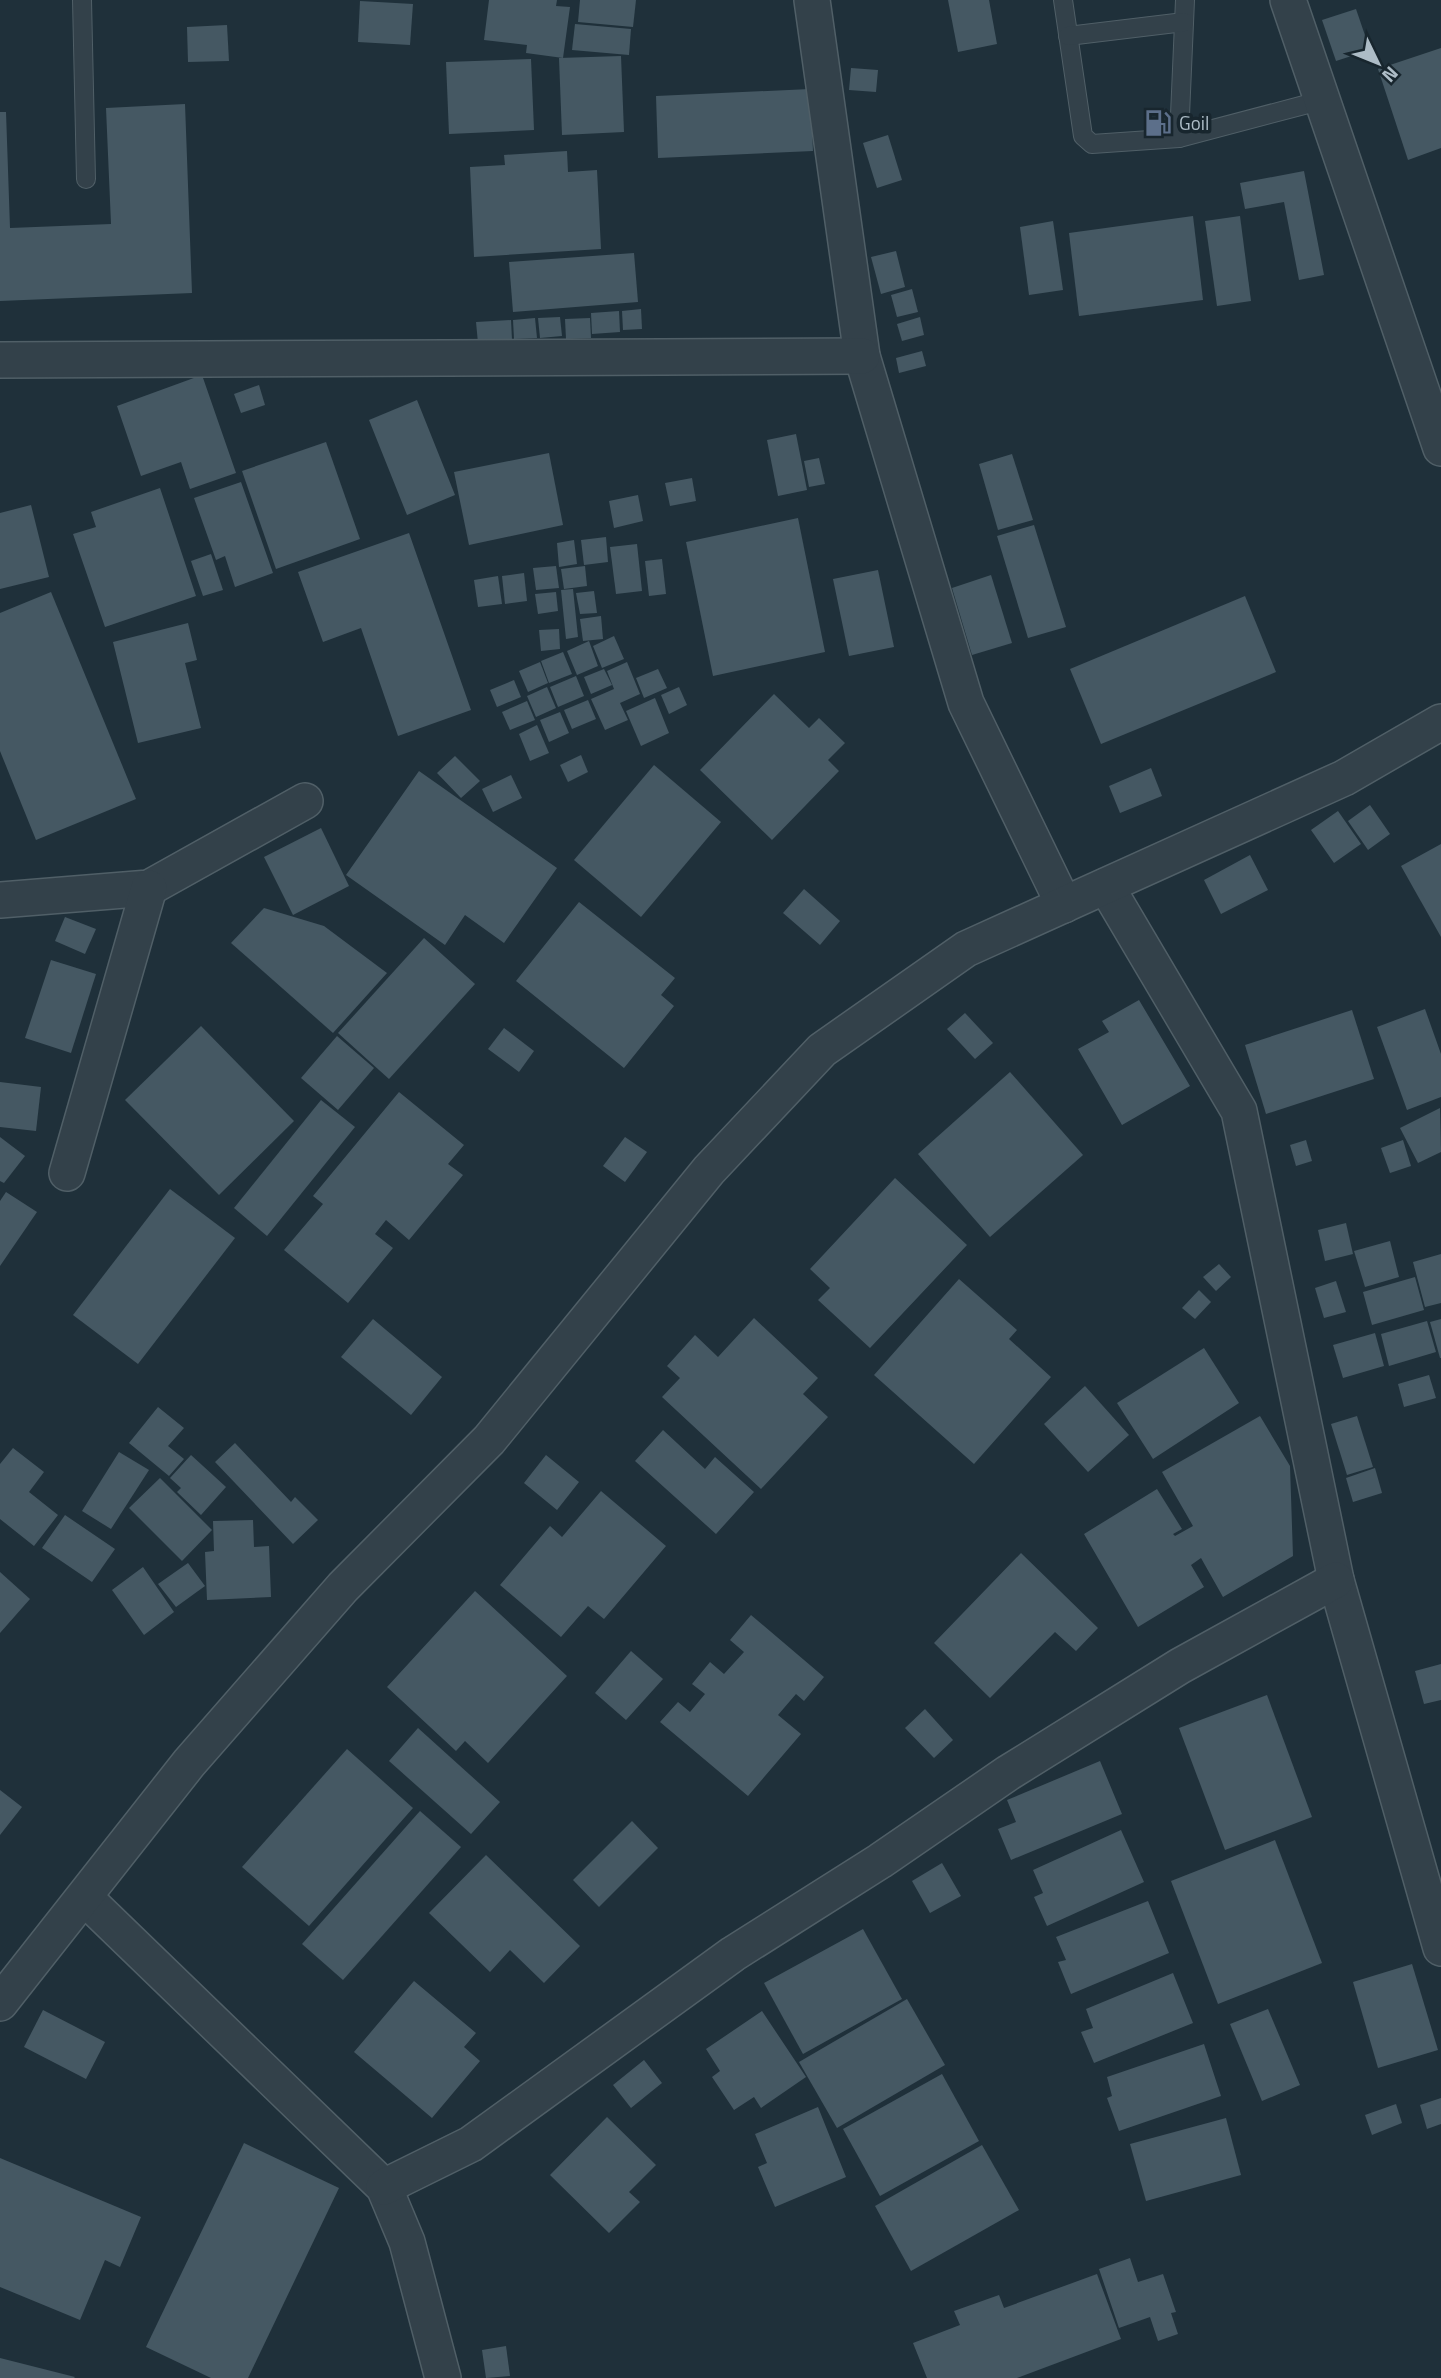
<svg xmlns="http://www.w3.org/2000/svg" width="1441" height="2378" font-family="'Titillium Web',sans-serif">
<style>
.building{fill:#455863}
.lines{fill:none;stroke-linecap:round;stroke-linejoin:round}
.service-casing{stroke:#505f67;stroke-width:20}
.minor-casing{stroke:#505f67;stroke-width:38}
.service{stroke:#33414a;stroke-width:18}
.minor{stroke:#33414a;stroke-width:35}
.labels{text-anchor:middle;stroke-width:7;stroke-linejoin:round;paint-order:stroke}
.poi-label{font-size:19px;fill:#adbcc6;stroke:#18262e;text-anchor:start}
</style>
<rect width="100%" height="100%" fill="#1f303a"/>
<g class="building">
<polygon points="489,0 557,0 556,6 570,7 563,58 526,53 527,45 484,40"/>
<polygon points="580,0 636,0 633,27 578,22"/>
<polygon points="948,0 989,0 997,44 958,52"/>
<polygon points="360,1 413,4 410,45 358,42"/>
<polygon points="1356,9 1370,50 1336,61 1322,20"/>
<polygon points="575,24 631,29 629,55 572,50"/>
<polygon points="227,25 229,61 188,62 187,27"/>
<polygon points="1441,48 1441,148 1408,160 1378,69"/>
<polygon points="621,56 624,132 562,135 559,58"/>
<polygon points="531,59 534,130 449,134 446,62"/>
<polygon points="851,68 878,70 876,92 849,90"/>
<polygon points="810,89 813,151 658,158 656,96"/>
<polygon points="185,104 192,293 0,301 0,112 6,112 10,228 111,224 106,108"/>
<polygon points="888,135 902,180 877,188 863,143"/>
<polygon points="567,151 568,172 597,170 601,249 474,257 470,167 505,165 504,155"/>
<polygon points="1304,171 1324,275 1299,280 1284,202 1245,209 1240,183"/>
<polygon points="1193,216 1203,300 1079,316 1069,233"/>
<polygon points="1240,216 1251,301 1217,306 1205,221"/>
<polygon points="1053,221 1063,290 1029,295 1020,227"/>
<polygon points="896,251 905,287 881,294 871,257"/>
<polygon points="634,253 638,302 513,312 509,262"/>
<polygon points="912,289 918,312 897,317 891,295"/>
<polygon points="641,309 642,329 623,330 622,311"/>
<polygon points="619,311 620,332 592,334 591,313"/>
<polygon points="560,317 562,336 540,338 538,318"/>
<polygon points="920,317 924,335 902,341 897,324"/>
<polygon points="535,318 537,338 514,339 513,320"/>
<polygon points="590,318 591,338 566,339 565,319"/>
<polygon points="511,320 512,340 478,343 476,322"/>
<polygon points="922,351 926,366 899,373 896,358"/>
<polygon points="202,375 236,473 190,489 181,462 141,476 117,406"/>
<polygon points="259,385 265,405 241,413 234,394"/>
<polygon points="417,400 455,495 407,515 369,420"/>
<polygon points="796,434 807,490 778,496 767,440"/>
<polygon points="326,442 360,539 276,569 242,471"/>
<polygon points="549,453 563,525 469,545 454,472"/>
<polygon points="1012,454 1033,520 998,530 979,464"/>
<polygon points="819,458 825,484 809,487 804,461"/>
<polygon points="692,478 696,501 670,506 665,483"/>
<polygon points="241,482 273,573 235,587 225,556 216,560 194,498"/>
<polygon points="160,488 196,596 105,627 73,534 96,527 91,512"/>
<polygon points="638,495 643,521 614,528 609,501"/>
<polygon points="31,505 49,577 0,589 0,513"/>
<polygon points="798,518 825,652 713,676 686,542"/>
<polygon points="1034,525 1066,627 1028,638 997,536"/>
<polygon points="409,533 471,710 398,736 361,628 323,642 298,572"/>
<polygon points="606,537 608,562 584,565 581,540"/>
<polygon points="574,540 577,564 559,567 557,543"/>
<polygon points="637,544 642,591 616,594 610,547"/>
<polygon points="211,554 223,590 203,596 191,561"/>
<polygon points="662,559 666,594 649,596 645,561"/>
<polygon points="556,566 559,588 536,590 533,568"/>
<polygon points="585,566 587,586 564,589 561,569"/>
<polygon points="878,570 894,647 849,656 833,579"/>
<polygon points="524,573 527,601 505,604 502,576"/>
<polygon points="991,575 1012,643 972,655 952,588"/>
<polygon points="498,576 502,604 478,607 474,580"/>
<polygon points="573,589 578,637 566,639 561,590"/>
<polygon points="594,591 597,613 580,614 576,593"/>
<polygon points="51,592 136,799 36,840 0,751 0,613"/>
<polygon points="556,592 558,611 538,614 535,594"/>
<polygon points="1245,596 1276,672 1101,744 1070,669"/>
<polygon points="601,616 603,639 583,641 580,619"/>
<polygon points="188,623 197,660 185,663 201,728 138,743 113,642"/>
<polygon points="559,629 560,649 541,651 539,630"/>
<polygon points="614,636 624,659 602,668 593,646"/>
<polygon points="589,641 598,666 577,675 567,651"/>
<polygon points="563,652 572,674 549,683 541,661"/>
<polygon points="540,662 548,683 528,692 519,671"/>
<polygon points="627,662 640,694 620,703 628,720 605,730 591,699 614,689 607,671"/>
<polygon points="604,669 612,685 591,694 584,677"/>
<polygon points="658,669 667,688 644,698 636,678"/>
<polygon points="576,676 584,696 558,707 550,687"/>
<polygon points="514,680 521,697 497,707 490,690"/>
<polygon points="547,687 556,708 536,717 527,696"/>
<polygon points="679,687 687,705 669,714 661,695"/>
<polygon points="774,694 809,728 819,718 845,743 828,760 839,771 772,840 700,770"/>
<polygon points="655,698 669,733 641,746 626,711"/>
<polygon points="588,700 596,719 572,729 564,710"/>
<polygon points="527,701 535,720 510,730 502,712"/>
<polygon points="560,712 569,733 549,742 540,720"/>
<polygon points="537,725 549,753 530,761 519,734"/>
<polygon points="581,755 588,772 568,782 560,765"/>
<polygon points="455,756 480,781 461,798 437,773"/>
<polygon points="654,765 721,822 641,917 574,860"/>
<polygon points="1151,768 1162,796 1120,813 1109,786"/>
<polygon points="419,771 557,868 504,943 465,915 445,945 346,875"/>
<polygon points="511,775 522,798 493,812 482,789"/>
<polygon points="1370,805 1390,834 1368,850 1348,821"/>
<polygon points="1338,811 1361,844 1334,863 1311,830"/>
<polygon points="321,828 349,886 293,915 264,857"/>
<polygon points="1441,844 1441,937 1401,866"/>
<polygon points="1250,855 1268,890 1221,914 1204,880"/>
<polygon points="804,889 840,921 820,945 783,913"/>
<polygon points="579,902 675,978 661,995 674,1006 624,1068 516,981"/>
<polygon points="264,908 324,926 387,973 333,1033 231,943"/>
<polygon points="65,917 96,929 85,954 55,941"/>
<polygon points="424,938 475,984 389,1079 338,1033"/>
<polygon points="51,960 96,974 71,1053 25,1038"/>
<polygon points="1139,1000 1190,1086 1122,1125 1078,1049 1109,1032 1102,1021"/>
<polygon points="1425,1009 1441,1054 1441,1097 1407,1110 1377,1027"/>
<polygon points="1352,1010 1374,1079 1266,1114 1245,1045"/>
<polygon points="965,1013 993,1043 975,1059 947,1029"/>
<polygon points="201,1026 294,1121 219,1195 125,1100"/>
<polygon points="504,1028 534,1051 519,1072 488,1049"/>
<polygon points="337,1036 374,1068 338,1110 301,1078"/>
<polygon points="1010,1072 1083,1155 990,1237 918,1154"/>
<polygon points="0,1082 41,1087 36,1131 0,1127"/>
<polygon points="399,1092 464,1145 448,1164 463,1175 409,1240 386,1220 375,1234 393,1248 348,1303 284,1250 323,1204 313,1196"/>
<polygon points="321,1100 355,1127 267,1236 234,1208"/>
<polygon points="1440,1108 1441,1152 1418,1163 1400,1128"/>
<polygon points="0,1137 25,1156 4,1183 0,1181"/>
<polygon points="625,1137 647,1152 625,1182 603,1166"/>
<polygon points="1306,1140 1312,1161 1296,1166 1290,1145"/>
<polygon points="1403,1140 1411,1166 1390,1173 1381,1148"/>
<polygon points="895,1178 967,1245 870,1348 818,1300 830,1288 810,1269"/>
<polygon points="170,1189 235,1238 138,1364 73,1315"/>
<polygon points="6,1192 37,1212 0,1266 0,1201"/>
<polygon points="1346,1223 1353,1254 1325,1261 1318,1230"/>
<polygon points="1390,1241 1399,1277 1365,1287 1354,1251"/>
<polygon points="1441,1254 1441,1303 1425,1307 1413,1262"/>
<polygon points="1219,1264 1231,1277 1216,1291 1203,1277"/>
<polygon points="1415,1277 1424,1310 1372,1325 1363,1292"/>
<polygon points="959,1279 1017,1330 1009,1339 1051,1377 974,1464 874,1375"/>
<polygon points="1336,1281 1346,1312 1324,1318 1315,1288"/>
<polygon points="1199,1290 1211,1302 1195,1319 1182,1308"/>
<polygon points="754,1318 818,1378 803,1394 828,1417 761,1489 662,1397 680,1378 667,1366 695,1335 718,1357"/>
<polygon points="373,1319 442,1377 411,1415 341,1357"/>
<polygon points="1441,1319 1441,1358 1440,1358 1430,1322"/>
<polygon points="1427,1321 1436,1352 1389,1366 1381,1334"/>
<polygon points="1375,1333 1384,1366 1343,1378 1333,1345"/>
<polygon points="1204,1348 1239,1403 1153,1459 1117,1403"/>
<polygon points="1429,1375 1436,1398 1404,1407 1398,1384"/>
<polygon points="1085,1386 1129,1435 1088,1472 1044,1424"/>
<polygon points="158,1407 184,1428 168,1446 184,1459 169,1476 129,1443"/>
<polygon points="1260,1416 1290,1466 1293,1556 1223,1597 1201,1558 1191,1565 1204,1587 1138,1627 1084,1534 1157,1489 1182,1529 1173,1534 1175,1536 1193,1526 1162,1472"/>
<polygon points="1357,1416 1373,1467 1347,1475 1331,1424"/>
<polygon points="663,1430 705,1469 715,1457 754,1492 716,1534 635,1461"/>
<polygon points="235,1443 291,1502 295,1497 318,1520 293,1544 215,1462"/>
<polygon points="13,1448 44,1472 29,1492 58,1515 34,1546 0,1519 0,1464"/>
<polygon points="119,1452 149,1470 111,1529 82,1511"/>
<polygon points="191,1455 226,1487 201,1515 177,1492 181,1488 170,1478"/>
<polygon points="546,1455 579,1482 557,1510 524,1483"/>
<polygon points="1375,1468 1382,1493 1353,1502 1346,1478"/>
<polygon points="160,1478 212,1530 182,1561 129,1508"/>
<polygon points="601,1491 666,1546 604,1619 588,1606 561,1637 500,1585 550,1526 562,1537"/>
<polygon points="65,1515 115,1549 92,1582 42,1548"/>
<polygon points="253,1520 254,1547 269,1546 271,1597 207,1600 205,1552 214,1551 213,1521"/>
<polygon points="1021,1553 1098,1628 1076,1651 1055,1632 990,1698 934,1643"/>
<polygon points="188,1563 205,1586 176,1607 158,1584"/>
<polygon points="143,1567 174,1612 144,1635 112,1590"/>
<polygon points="0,1572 30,1599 0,1633"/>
<polygon points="475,1591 567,1676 488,1763 465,1741 456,1751 387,1687"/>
<polygon points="751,1615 824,1677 804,1701 796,1694 778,1715 801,1734 748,1796 660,1722 678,1702 690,1712 705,1694 692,1684 710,1662 724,1674 744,1652 730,1640"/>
<polygon points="631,1651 663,1679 626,1720 595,1693"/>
<polygon points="1441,1664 1441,1700 1424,1704 1415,1671"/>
<polygon points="1267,1695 1312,1817 1225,1850 1179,1728"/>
<polygon points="925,1709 953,1740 934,1758 905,1728"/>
<polygon points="418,1728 500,1802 471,1834 389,1761"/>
<polygon points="347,1749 413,1808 309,1926 242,1867"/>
<polygon points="1100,1761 1122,1814 1011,1860 998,1829 1016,1822 1007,1800"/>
<polygon points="0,1790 22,1807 0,1835"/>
<polygon points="420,1811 461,1847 343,1980 302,1944"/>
<polygon points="632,1821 658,1848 599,1907 573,1880"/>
<polygon points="1121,1830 1144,1882 1047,1926 1034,1897 1043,1893 1033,1870"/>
<polygon points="1275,1840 1322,1963 1218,2004 1171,1881"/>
<polygon points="486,1855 580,1946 544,1983 510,1950 490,1972 429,1913"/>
<polygon points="942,1863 961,1896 930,1913 912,1881"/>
<polygon points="1148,1901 1169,1953 1071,1994 1058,1962 1066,1960 1056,1937"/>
<polygon points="863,1929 902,1999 803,2054 764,1983"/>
<polygon points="1412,1964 1438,2050 1378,2068 1353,1982"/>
<polygon points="1173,1973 1193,2023 1094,2063 1081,2032 1093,2028 1086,2009"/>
<polygon points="414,1981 476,2033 464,2047 480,2061 432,2118 354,2052"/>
<polygon points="907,1999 945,2065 837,2128 799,2062"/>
<polygon points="1268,2009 1300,2085 1262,2101 1230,2024"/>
<polygon points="43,2010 105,2042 86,2079 24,2047"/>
<polygon points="762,2011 806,2077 761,2108 754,2097 734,2110 712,2077 720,2071 706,2049"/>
<polygon points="1204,2044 1221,2096 1119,2131 1107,2098 1112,2096 1107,2077"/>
<polygon points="644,2060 662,2083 631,2108 613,2085"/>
<polygon points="942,2074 979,2141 880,2196 843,2129"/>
<polygon points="1441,2098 1441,2124 1427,2129 1420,2105"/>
<polygon points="1396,2104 1402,2123 1372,2135 1365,2115"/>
<polygon points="818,2107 846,2177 775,2207 758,2167 767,2163 755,2134"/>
<polygon points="607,2117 656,2165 629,2192 640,2202 609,2233 550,2175"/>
<polygon points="1226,2118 1241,2175 1146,2201 1130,2144"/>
<polygon points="244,2143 339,2188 248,2378 211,2378 146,2347"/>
<polygon points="982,2145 1019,2210 911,2271 875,2206"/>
<polygon points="0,2158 141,2217 120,2267 105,2260 80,2320 0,2287"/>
<polygon points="1130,2258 1138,2282 1163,2274 1176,2312 1171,2313 1178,2334 1158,2341 1150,2317 1119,2328 1099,2269"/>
<polygon points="1097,2274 1121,2339 1017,2378 927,2378 913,2343 960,2325 954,2311 999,2295 1004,2308"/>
<polygon points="506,2346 510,2376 486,2378 482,2350"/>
<polygon points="0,2358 75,2377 74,2378 0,2378"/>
</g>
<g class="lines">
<defs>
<g id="service">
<polyline points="82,0 86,179"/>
<polyline points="1063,0 1083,136 1092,144 1179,138 1185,0"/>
<polyline points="1068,36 1184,22"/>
<polyline points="1179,138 1323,100"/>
</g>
<g id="minor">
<polyline points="812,0 862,356 966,703 1064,905"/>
<polyline points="1288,0 1441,448"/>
<polyline points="0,360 862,356"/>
<polyline points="1106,886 1239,1111 1336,1580 1441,1948"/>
<polyline points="0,900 149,888 305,801"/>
<polyline points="67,1173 149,888"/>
<polyline points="85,1898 384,2187 407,2242 443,2378"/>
<polyline points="0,2003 189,1763 343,1587 489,1440 709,1170 822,1050 966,949 1344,778 1441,722"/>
<polyline points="384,2187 471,2144 733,1954 880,1861 1008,1773 1180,1666 1336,1580"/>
</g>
</defs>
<use href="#service" class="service-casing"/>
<use href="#minor" class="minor-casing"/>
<use href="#service" class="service"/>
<use href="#minor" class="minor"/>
</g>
<defs>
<symbol id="fuel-bare" viewBox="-9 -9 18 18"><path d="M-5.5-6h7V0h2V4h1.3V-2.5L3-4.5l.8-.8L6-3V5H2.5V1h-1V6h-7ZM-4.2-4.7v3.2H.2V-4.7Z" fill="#5c6f8a" stroke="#18262e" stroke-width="2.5" paint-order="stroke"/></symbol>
</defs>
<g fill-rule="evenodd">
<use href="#fuel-bare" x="1139" y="104" width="38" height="38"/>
</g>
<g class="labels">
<g class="poi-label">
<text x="1179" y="130">Goil</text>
</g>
</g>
<g transform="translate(1378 63) rotate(133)" stroke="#18262e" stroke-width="5" paint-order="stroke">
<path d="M0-5L12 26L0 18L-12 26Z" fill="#adbcc6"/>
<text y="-10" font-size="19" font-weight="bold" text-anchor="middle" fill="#adbcc6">N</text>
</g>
</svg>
